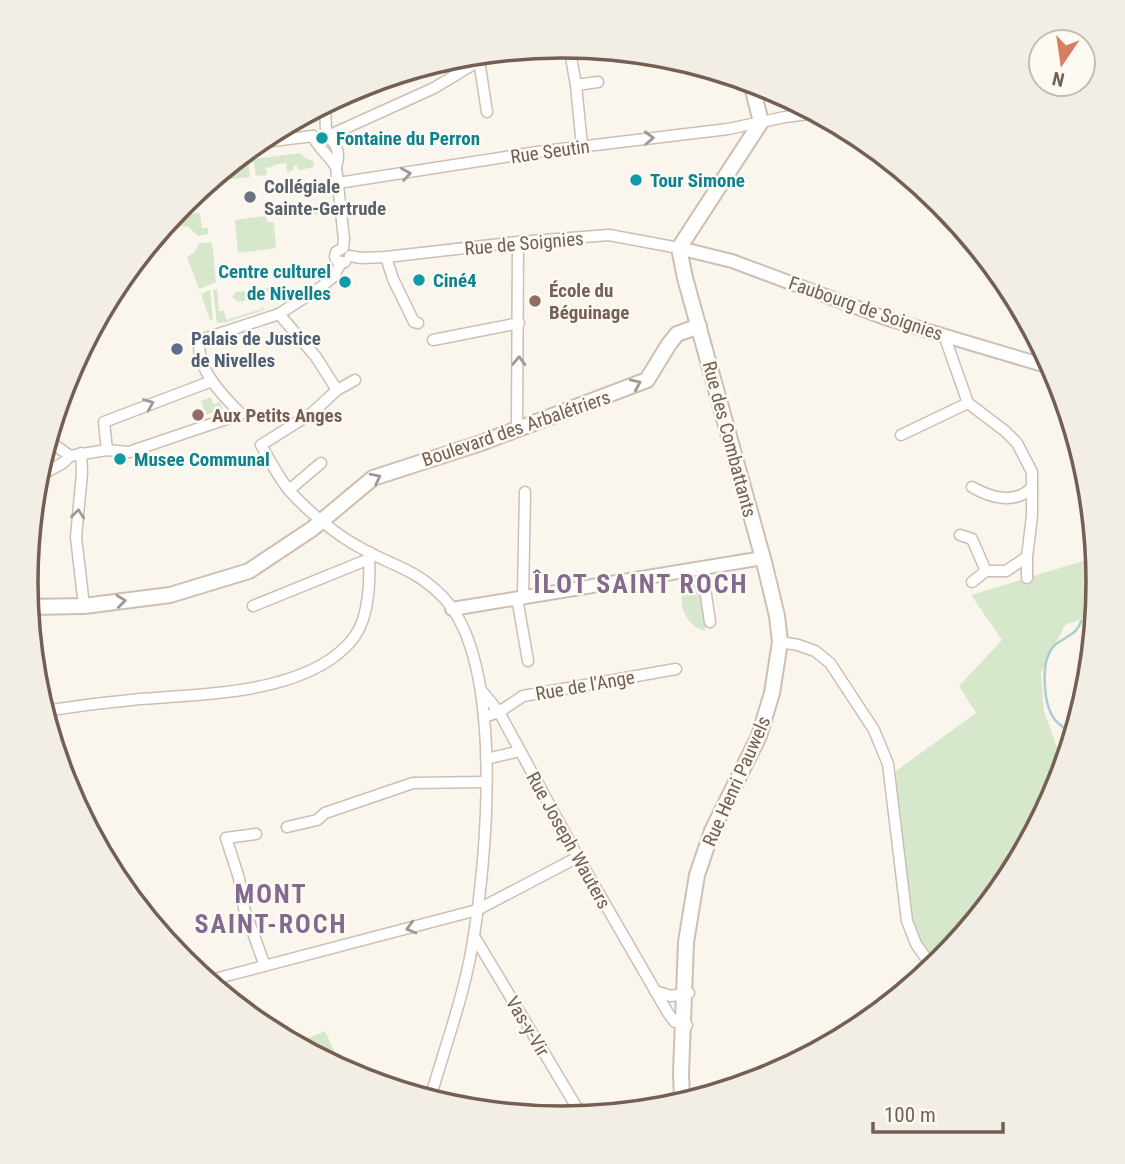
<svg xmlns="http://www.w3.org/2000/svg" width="1125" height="1164" font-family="'Roboto Condensed',sans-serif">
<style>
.green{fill:#d7e7cc}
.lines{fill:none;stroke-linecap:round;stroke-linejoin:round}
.stream{stroke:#abccd3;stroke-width:2.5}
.minor-casing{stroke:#ccbfb4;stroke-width:13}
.tertiary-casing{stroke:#ccbfb4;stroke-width:16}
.secondary-casing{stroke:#cebfb1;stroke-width:18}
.minor{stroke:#fff;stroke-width:10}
.tertiary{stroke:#fff;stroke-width:12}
.secondary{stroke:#fff;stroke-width:14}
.oneway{stroke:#a5978f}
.culture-dot{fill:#0f9aa8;stroke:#fdfaf3;stroke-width:2.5}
.worship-dot{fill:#6b7280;stroke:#fdfaf3;stroke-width:2.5}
.education-dot{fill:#8d6e63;stroke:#fdfaf3;stroke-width:2.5}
.service-dot{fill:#5c6f8a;stroke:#fdfaf3;stroke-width:2.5}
.labels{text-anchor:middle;stroke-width:5;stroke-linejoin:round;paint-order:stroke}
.culture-label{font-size:19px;font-weight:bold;fill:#0d838f;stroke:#fdfaf3;text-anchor:start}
.street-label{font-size:19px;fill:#745f52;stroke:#fdfaf3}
.worship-label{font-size:19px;font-weight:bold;fill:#5b616d;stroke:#fdfaf3;text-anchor:start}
.education-label{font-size:19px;font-weight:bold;fill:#785e54;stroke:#fdfaf3;text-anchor:start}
.service-label{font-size:19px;font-weight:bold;fill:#4e5e75;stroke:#fdfaf3;text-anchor:start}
.district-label{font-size:26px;font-weight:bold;letter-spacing:2px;fill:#846a8e;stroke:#fdfaf3}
.rim{fill:none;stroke:#745f52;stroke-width:3.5}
</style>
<rect width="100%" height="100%" fill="#fbf6ed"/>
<g class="green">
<polygon points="300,153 305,158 313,161 314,167 299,170 296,165 293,167 294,170 287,172 286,163 273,165 273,167 266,168 267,175 256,176 253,159"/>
<polygon points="248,160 250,177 224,180 223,170 234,162"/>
<polygon points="182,205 186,214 200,213 202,228 208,228 208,234 198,236 189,227 178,226 175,212"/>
<polygon points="320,205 321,214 292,216 291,207 296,208 299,212 304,207"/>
<polygon points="266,216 267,222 274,222 276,248 238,253 235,220"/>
<polygon points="212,242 216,282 199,289 187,257 195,252 199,243"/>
<path d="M 269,288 L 270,290 C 260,296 249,300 238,302 L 232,297 L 236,292 Z"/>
<polygon points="217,289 219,311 224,311 226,320 262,309 261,303 264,310 227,322 217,323 213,290"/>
<polygon points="210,290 213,319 210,320 201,294"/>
<polygon points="211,397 213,404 220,402 223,409 206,415 201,401"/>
<polygon points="1093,558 1096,558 1099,582 1096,614 1065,625 1041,673 1044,711 1064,767 1058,788 1008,880 941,961 933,968 916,944 899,856 896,771 976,713 959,686 1002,640 971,595"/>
<path d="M 699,583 L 705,625 L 705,631 C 685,626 676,602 685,585 Z"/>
<polygon points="325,1031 343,1070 295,1044"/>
</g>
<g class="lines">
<path class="stream" d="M 1074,735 C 1068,731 1061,726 1056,721 C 1043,706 1040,662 1053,647 C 1062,637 1077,636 1081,621"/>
<defs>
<g id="minor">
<polyline points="569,46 576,85 582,146"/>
<polyline points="479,60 487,112"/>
<polyline points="576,85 598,82"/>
<polyline points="325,104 326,130"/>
<polyline points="330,135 434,88 492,53"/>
<path d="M 313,136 C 315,144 330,157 336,167"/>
<path d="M 330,138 C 338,147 340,155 336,167 L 344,239 L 343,248 L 336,252 L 335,257 L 338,262 L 345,262"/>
<polyline points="256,143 313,136"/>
<polyline points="338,183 537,152 728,129 785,117 816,113"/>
<polyline points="350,256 361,258 386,257 518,242 609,235 679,248"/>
<polyline points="386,257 393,279 414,322 418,323"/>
<polyline points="279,314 316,357 337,390"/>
<polyline points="944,335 968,403 1005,431 1017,443 1032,472 1032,516 1027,557 1027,578"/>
<polyline points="433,340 519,323"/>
<path d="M 355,380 L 337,390 L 312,413 L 261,445 C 270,460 278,477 289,490 C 305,509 338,536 359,547 C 390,565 414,568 441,595 C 505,657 487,853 474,935 C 466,991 445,1046 430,1099"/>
<polyline points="517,430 518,242"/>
<polyline points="901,435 968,403"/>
<polyline points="48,440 70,456"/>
<polyline points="107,450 104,422 212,381"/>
<polyline points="81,453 82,473 76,537 84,606"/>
<path d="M 37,477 L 63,463 L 70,456 L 107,450 L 129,452 L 241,414 C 224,397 194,367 200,340 L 279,314 L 321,287 L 333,277 L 341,263"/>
<path d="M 972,487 C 991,498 1016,505 1032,487"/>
<polyline points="289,490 321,463"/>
<polyline points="960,535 972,539 986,571 1006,571 1027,557"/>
<polyline points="702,568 710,622"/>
<polyline points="972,582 986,571"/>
<polyline points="523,597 525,492"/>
<polyline points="517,598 528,661"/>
<polyline points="253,606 369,559"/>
<polyline points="780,642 798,645 815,651 830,663 874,730 888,764 907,921 916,944 933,968"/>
<polyline points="481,690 499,712 578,857 668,1013 675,1022 687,1025"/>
<path d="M 44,711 C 76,706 108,702 140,699 C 204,694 313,694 355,636 C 370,614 370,578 369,552"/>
<polyline points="484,717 499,712 523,696 676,669"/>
<polyline points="486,759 520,751"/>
<polyline points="287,827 317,820 325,813 413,783 485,782"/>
<polyline points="256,834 226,838 239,878 244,908 265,966"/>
<polyline points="474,936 582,1116"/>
<polyline points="207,981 477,910 578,857"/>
<polyline points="655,991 671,996 689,993"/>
</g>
<g id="tertiary">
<polyline points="679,248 732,261 885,318 1053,368"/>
<polyline points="452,609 763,558"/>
</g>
<g id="secondary">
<polyline points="29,607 84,606 170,595 249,571 312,529 373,478 481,443 647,380 669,344 677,334 699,326"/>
<polyline points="682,1100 681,1073 686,942 697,875 712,831 759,736 772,693 780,642 777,616 764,562 685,278 679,248 761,122 751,82"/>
</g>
</defs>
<use href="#minor" class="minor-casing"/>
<use href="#tertiary" class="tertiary-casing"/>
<use href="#secondary" class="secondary-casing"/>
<use href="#minor" class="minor"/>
<use href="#tertiary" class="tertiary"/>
<use href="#secondary" class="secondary"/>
</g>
<defs><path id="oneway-chevron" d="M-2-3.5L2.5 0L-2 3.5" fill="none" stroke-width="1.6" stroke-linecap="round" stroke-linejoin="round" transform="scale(1.75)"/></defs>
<g class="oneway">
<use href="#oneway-chevron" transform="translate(649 138) rotate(-2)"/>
<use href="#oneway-chevron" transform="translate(406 174) rotate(-9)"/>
<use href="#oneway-chevron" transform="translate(519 361) rotate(-89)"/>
<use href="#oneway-chevron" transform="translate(636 384) rotate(-24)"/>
<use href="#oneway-chevron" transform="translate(149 404) rotate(-22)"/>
<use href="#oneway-chevron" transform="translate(376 478) rotate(-27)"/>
<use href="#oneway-chevron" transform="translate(78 514) rotate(-84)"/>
<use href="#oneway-chevron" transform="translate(121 601) rotate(-7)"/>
<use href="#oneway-chevron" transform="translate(411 928) rotate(165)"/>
</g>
<g class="culture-dot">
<circle cx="322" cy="138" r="7"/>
<circle cx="636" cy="180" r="7"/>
<circle cx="419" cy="280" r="7"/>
<circle cx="345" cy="282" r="7"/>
<circle cx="120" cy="459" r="7"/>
</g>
<circle class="worship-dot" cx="250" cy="197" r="7"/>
<g class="education-dot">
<circle cx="535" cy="301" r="7"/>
<circle cx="198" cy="415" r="7"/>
</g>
<circle class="service-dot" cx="177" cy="349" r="7"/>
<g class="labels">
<g class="culture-label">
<text x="336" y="145">Fontaine du Perron</text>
<text x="650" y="187">Tour Simone</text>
<text x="331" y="278" text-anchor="end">Centre culturel<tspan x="331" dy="22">de Nivelles</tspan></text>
<text x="433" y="287">Ciné4</text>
<text x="134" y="466">Musee Communal</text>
</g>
<g class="street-label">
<text transform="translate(550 151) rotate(-8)" y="7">Rue Seutin</text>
<text transform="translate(524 243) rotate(-5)" y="7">Rue de Soignies</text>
<text transform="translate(866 308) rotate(19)" y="7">Faubourg de Soignies</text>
<text transform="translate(516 428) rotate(-19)" y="7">Boulevard des Arbalétriers</text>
<text transform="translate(730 439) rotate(75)" y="7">Rue des Combattants</text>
<text transform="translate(585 685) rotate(-10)" y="7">Rue de l'Ange</text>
<text transform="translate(736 781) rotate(-66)" y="7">Rue Henri Pauwels</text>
<text transform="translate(569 840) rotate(61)" y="7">Rue Joseph Wauters</text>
<text transform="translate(528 1026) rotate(59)" y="7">Vas-y-Vir</text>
</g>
<g class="worship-label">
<text x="264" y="193">Collégiale<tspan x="264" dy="22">Sainte-Gertrude</tspan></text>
</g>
<g class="education-label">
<text x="549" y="297">École du<tspan x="549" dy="22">Béguinage</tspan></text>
<text x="212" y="422">Aux Petits Anges</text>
</g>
<g class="service-label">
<text x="191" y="345">Palais de Justice<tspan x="191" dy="22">de Nivelles</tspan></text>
</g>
<g class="district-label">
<text x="641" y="593">ÎLOT SAINT ROCH</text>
<text x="271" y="903">MONT<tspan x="271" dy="30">SAINT-ROCH</tspan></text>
</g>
</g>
<path d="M0 0H1125V1164H0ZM38 582a524 524 0 1 1 1048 0a524 524 0 1 1-1048 0Z" fill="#f2eee6" fill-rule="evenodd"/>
<path class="rim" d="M38 582a524 524 0 1 1 1048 0a524 524 0 1 1-1048 0Z"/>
<g transform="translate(1062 63) rotate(193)"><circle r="33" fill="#fdfaf3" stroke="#c6bcb3" stroke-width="2"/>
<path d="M0-5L12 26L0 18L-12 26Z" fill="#d57f62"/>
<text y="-10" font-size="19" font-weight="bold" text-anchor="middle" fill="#745f52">N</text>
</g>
<path d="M873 1122v10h130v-10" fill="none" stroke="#745f52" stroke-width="3.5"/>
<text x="884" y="1122" font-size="21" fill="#745f52" stroke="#fdfaf3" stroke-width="5" paint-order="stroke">100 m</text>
</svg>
